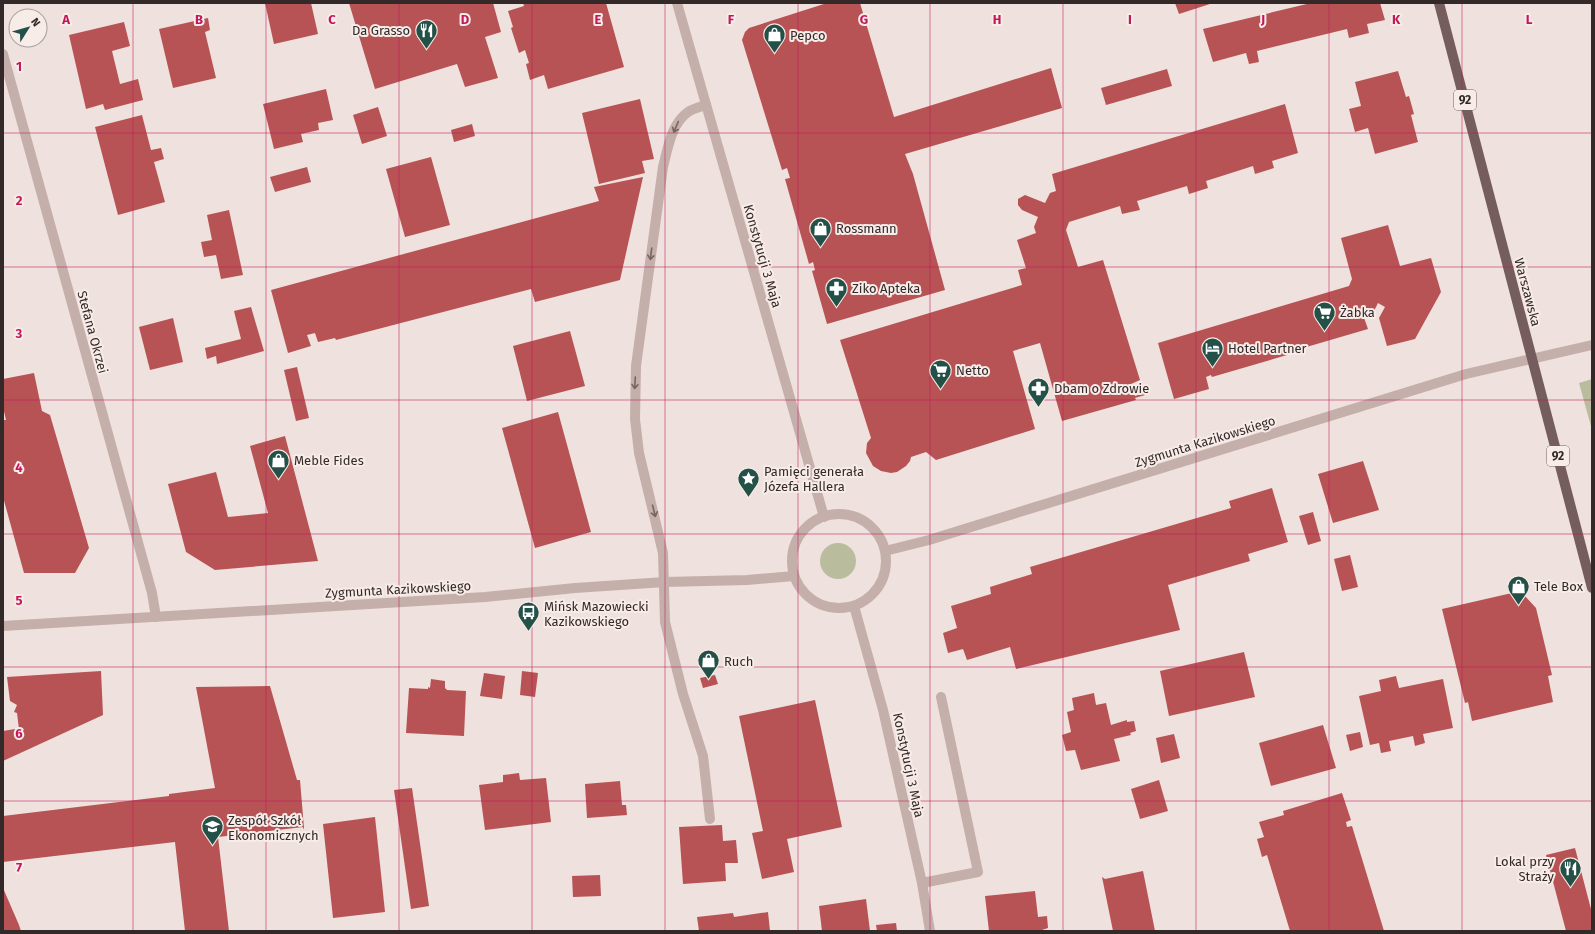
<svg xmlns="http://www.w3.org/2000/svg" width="1595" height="934" font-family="'Fira Sans',sans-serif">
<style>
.green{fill:#babc9e}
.building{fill:#b75354}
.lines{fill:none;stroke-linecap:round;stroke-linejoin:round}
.minor{stroke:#c5afaa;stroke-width:10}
.major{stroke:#745d5c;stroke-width:10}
.oneway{stroke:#756563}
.grid{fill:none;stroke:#c2185b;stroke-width:1;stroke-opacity:0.55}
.labels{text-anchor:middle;stroke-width:4;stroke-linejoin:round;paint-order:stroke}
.shield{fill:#f7ece8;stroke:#6e6462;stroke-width:1}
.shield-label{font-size:12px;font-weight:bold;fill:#342929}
.poi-label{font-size:13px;fill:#342929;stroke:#f7ece8;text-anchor:start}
.street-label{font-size:13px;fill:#342929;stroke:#f7ece8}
.grid-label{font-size:13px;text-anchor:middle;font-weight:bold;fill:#c2185b;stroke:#f7ece8;stroke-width:4;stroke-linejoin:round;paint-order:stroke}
</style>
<rect width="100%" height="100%" fill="#efe1dd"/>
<g class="green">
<polygon points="1592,379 1592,430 1579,383"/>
<circle cx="838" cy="561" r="18"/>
</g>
<g class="building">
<polygon points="265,3 311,3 318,34 274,44"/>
<polygon points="349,3 493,3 501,32 485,37 498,78 465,87 457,64 375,89"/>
<polygon points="523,3 606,3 624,67 548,89 544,75 530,80 526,64 529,63 525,50 519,53 511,28 513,27 508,11 524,6"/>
<polygon points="827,3 860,3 894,117 1051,68 1062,108 905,154 913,174 945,290 827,324 812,271 815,270 813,262 809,264 785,179 790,178 787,168 782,170 742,40 745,32 749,28"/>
<polygon points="1175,3 1213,3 1179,14"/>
<polygon points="1311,3 1380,3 1385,20 1367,24 1369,33 1349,38 1347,29 1257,51 1259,62 1249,64 1246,53 1213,62 1203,29"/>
<polygon points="208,18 210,30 205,32 216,78 173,88 159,29"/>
<polygon points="124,22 130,46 112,51 120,84 138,79 143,100 105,110 103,104 86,109 69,35"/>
<polygon points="1167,69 1172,86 1106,105 1101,88"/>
<polygon points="1398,71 1406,97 1409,96 1414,114 1411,115 1418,142 1375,154 1368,128 1355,132 1349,109 1361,106 1355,82"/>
<polygon points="326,89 333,120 318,123 319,130 301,134 303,142 274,149 263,104"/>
<polygon points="640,99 654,159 642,161 645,173 599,184 582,113"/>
<polygon points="1285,104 1298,153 1272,161 1274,168 1255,174 1253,166 1206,181 1208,188 1189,194 1187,186 1137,201 1140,210 1122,214 1120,206 1069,222 1066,230 1078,267 1103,260 1140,380 1131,384 1135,396 1144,393 1145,395 1135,398 1136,400 1062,421 1040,343 1013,351 1035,429 936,460 926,452 911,457 910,461 906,466 897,472 891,473 881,471 873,466 866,453 867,443 871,438 840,340 1022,285 1018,270 1026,268 1017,240 1036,233 1034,227 1038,217 1022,210 1018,205 1018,199 1025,195 1045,203 1050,193 1056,191 1052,174"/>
<polygon points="378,107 387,136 362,144 353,115"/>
<polygon points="142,115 151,150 161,148 164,159 154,162 165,202 118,215 95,127"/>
<polygon points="472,124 475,136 454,142 451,130"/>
<polygon points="431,157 450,225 405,237 386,169"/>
<polygon points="307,167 311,182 275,192 270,177"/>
<polygon points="643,177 620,280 535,302 531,289 336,340 335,338 318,342 315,333 307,335 311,346 288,353 271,290 599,201 594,187"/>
<polygon points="229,210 243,275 221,279 216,255 204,257 201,242 212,240 207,215"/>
<polygon points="1388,225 1400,266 1431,258 1441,292 1415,339 1387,346 1379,318 1385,307 1378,303 1374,311 1363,315 1368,329 1286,353 1287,355 1212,377 1211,375 1206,377 1209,389 1174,399 1158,343 1349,286 1352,279 1341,238"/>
<polygon points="251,307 264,351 217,364 216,356 207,359 205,348 241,339 234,311"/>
<polygon points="173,318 183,362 150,370 139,327"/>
<polygon points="570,331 585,386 527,401 513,346"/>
<polygon points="297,367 309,418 296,421 284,370"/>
<polygon points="34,373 42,411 50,415 89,548 75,573 24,573 3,497 3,420 6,420 3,407 3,379"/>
<polygon points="558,412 591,532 535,548 502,428"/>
<polygon points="285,436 318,561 215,570 186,552 168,484 216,472 228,517 268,513 250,446"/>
<polygon points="1363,461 1379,510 1333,523 1318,474"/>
<polygon points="1272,488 1288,542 1248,554 1250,561 1168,585 1180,630 1016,669 1010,647 967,660 963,649 948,653 943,633 957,628 951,606 991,594 990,587 1032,574 1030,567 1231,508 1229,501"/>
<polygon points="1313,512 1321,541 1308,545 1299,516"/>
<polygon points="1350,555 1358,587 1342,591 1334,559"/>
<polygon points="1512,593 1524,595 1536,608 1552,675 1548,676 1553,702 1472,721 1468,702 1465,703 1442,609"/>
<polygon points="1244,652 1255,697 1169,716 1160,671"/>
<polygon points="101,671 103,715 3,761 3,731 15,729 19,730 19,729 17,713 14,712 17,705 10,701 7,677"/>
<polygon points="522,671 538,673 535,697 520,695"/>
<polygon points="484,673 505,676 502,699 480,696"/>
<polygon points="715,675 718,684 703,688 700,678"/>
<polygon points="1396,676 1399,688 1443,679 1453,728 1423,734 1425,743 1415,746 1413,736 1389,741 1391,751 1381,753 1379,743 1370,745 1359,696 1381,691 1379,680"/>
<polygon points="431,679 445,681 445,688 447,690 466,691 464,736 406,733 409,688 428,689 428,687 430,688"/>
<polygon points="270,686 297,780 300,780 304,828 303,829 303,827 218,837 229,931 185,931 175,842 3,862 3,816 169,796 169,794 215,788 196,687"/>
<polygon points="1094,693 1096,705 1106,703 1111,725 1127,720 1127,722 1134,721 1136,731 1130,733 1131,735 1114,739 1120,761 1081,770 1075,750 1066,751 1062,735 1071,732 1067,712 1074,710 1072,698"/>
<polygon points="815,700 842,827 787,839 794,872 762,879 752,833 763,831 739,716"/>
<polygon points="1323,725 1336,768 1271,786 1259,743"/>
<polygon points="1360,732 1363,747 1350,751 1346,735"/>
<polygon points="1174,734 1180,758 1161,763 1156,738"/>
<polygon points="519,773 520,780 546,778 551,822 485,830 479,785 503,782 503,775"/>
<polygon points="1159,780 1168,811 1140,819 1131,789"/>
<polygon points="620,781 622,805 626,805 627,815 587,818 585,784"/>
<polygon points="412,788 429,906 411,909 394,790"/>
<polygon points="1342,793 1351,820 1346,822 1347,827 1352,826 1384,931 1290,931 1267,855 1262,857 1257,839 1264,837 1259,822 1284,815 1283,811"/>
<polygon points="375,817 385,912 333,918 323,824"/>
<polygon points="722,825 723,841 736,840 738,863 725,863 726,881 683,884 679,827"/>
<polygon points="1575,848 1592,913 1592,931 1566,931 1546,855"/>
<polygon points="1143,871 1155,931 1113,931 1102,877 1105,879"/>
<polygon points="600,875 601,896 573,897 572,876"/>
<polygon points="3,888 19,925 21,931 3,931"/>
<polygon points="1035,891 1038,917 1047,916 1048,928 1039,931 989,931 985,896"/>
<polygon points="866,899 870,931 822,931 819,906"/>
<polygon points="768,912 770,931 699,931 697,917 733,913 734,917"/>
<polygon points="896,923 897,931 877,931 876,925"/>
</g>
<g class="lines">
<g class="minor">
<polyline points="677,3 824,517"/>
<polyline points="3,54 152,593 156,617"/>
<path d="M 706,105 C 700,107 692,109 688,112 C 671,124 668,148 663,167 L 636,366 L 635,419 L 639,453 L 663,553 L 665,622 L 683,694 L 703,756 L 710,819"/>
<circle cx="839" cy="561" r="47"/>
<polyline points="885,551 929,540 1466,374 1592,345"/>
<polyline points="854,606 883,710 922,883 930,931"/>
<polyline points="3,626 485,597 575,588 665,582 747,580 794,576"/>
<polyline points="922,883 978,872 941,697"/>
</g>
<polyline class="major" points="1439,3 1592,588"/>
</g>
<defs><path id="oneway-shaft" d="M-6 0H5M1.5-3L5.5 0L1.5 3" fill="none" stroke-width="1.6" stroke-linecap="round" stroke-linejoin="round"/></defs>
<g class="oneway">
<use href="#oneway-shaft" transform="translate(676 127) rotate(113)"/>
<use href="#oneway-shaft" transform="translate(651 254) rotate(97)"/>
<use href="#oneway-shaft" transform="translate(635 383) rotate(93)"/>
<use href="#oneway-shaft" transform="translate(654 511) rotate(76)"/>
</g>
<path class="grid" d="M 133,3 L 133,931M 266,3 L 266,931M 399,3 L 399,931M 532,3 L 532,931M 665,3 L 665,931M 798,3 L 798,931M 930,3 L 930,931M 1063,3 L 1063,931M 1196,3 L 1196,931M 1329,3 L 1329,931M 1462,3 L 1462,931M 3,133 L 1592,133M 3,267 L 1592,267M 3,400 L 1592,400M 3,534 L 1592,534M 3,667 L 1592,667M 3,801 L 1592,801"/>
<defs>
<symbol id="restaurant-pin" viewBox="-11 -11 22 30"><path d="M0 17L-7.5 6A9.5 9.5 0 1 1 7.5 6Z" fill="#235047" stroke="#f7ece8"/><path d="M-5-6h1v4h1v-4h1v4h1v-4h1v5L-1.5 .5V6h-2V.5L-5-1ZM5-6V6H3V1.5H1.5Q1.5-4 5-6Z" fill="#fff"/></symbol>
<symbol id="shop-pin" viewBox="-11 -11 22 30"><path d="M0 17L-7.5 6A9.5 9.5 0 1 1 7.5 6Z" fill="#235047" stroke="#f7ece8"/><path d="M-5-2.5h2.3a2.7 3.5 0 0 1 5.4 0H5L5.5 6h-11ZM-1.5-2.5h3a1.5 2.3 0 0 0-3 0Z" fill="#fff"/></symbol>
<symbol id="pharmacy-pin" viewBox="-11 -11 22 30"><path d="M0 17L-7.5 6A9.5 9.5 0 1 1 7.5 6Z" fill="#235047" stroke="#f7ece8"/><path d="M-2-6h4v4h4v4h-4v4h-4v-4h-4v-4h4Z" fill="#fff"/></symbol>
<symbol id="supermarket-pin" viewBox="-11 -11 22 30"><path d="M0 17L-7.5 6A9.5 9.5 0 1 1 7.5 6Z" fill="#235047" stroke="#f7ece8"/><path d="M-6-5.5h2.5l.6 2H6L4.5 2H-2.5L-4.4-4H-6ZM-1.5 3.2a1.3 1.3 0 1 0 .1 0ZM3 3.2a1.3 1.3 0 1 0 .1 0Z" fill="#fff"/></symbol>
<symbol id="hotel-pin" viewBox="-11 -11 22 30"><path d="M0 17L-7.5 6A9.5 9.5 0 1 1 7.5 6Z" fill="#235047" stroke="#f7ece8"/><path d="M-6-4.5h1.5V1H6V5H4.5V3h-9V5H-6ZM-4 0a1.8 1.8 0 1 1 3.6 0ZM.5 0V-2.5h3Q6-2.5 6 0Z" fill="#fff"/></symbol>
<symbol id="sight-pin" viewBox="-11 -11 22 30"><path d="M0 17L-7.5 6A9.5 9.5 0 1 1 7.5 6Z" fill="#235047" stroke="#f7ece8"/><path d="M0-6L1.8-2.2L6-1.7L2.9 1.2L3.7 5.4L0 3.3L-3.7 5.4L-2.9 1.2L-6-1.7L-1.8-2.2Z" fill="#fff"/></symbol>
<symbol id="bus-pin" viewBox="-11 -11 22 30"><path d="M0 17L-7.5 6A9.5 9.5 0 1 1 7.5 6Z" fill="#235047" stroke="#f7ece8"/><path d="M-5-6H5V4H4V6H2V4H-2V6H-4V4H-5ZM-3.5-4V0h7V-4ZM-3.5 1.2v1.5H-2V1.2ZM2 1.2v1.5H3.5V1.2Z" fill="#fff"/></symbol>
<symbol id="school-pin" viewBox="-11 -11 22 30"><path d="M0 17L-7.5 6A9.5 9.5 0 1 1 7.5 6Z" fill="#235047" stroke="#f7ece8"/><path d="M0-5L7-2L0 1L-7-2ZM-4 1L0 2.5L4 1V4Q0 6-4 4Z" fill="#fff"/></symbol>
</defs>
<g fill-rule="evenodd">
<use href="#restaurant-pin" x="414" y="18" width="25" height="34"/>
<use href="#shop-pin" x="762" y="22" width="25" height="34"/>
<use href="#shop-pin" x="808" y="216" width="25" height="34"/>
<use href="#pharmacy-pin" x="824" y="276" width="25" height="34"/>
<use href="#supermarket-pin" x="1312" y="300" width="25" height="34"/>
<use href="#hotel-pin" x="1200" y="336" width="25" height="34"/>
<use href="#supermarket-pin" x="928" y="358" width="25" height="34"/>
<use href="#pharmacy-pin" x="1026" y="376" width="25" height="34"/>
<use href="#shop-pin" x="266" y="448" width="25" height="34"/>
<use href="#sight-pin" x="736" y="466" width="25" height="34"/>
<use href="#shop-pin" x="1506" y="574" width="25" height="34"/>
<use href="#bus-pin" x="516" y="600" width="25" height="34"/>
<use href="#shop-pin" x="696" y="648" width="25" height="34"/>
<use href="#school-pin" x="200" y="814" width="25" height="34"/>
<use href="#restaurant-pin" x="1558" y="856" width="25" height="34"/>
</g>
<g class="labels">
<g class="shield">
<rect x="1454" y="90" width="22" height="20" rx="3"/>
<rect x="1547" y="446" width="22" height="20" rx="3"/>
</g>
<g class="shield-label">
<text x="1465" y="104">92</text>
<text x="1558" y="460">92</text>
</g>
<g class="poi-label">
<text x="410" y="35" text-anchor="end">Da Grasso</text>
<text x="790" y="40">Pepco</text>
<text x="836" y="233">Rossmann</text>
<text x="852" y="293">Ziko Apteka</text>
<text x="1340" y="317">Żabka</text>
<text x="1228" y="353">Hotel Partner</text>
<text x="956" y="375">Netto</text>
<text x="1054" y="393">Dbam o Zdrowie</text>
<text x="294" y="465">Meble Fides</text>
<text x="764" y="476">Pamięci generała<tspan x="764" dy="15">Józefa Hallera</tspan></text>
<text x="1534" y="591">Tele Box</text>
<text x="544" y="611">Mińsk Mazowiecki<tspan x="544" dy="15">Kazikowskiego</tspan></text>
<text x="724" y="666">Ruch</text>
<text x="228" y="825">Zespół Szkół<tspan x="228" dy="15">Ekonomicznych</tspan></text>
<text x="1554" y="866" text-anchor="end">Lokal przy<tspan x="1554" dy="15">Straży</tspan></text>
</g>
<g class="street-label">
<text transform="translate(763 256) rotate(74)" y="5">Konstytucji 3 Maja</text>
<text transform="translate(1528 292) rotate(75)" y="5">Warszawska</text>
<text transform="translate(93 332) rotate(75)" y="5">Stefana Okrzei</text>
<text transform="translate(1205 441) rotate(-17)" y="5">Zygmunta Kazikowskiego</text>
<text transform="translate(398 589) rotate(-3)" y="5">Zygmunta Kazikowskiego</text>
<text transform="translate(909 765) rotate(78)" y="5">Konstytucji 3 Maja</text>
</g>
</g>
<g class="grid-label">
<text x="66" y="24">A</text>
<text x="199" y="24">B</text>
<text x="332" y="24">C</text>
<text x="465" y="24">D</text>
<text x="598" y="24">E</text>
<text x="731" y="24">F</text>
<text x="864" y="24">G</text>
<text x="997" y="24">H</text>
<text x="1130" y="24">I</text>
<text x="1263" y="24">J</text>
<text x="1396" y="24">K</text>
<text x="1529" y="24">L</text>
<text x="19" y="71">1</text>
<text x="19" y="205">2</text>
<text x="19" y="338">3</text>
<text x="19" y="472">4</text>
<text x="19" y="605">5</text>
<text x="19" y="738">6</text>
<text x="19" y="872">7</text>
</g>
<rect width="1595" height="934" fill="none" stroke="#342929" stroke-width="8"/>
<g transform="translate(28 28) rotate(53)"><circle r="19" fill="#f7ece8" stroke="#a99e9c"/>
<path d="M0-3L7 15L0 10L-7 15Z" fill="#235047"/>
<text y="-6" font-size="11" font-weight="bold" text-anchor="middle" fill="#342929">N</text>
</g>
</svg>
